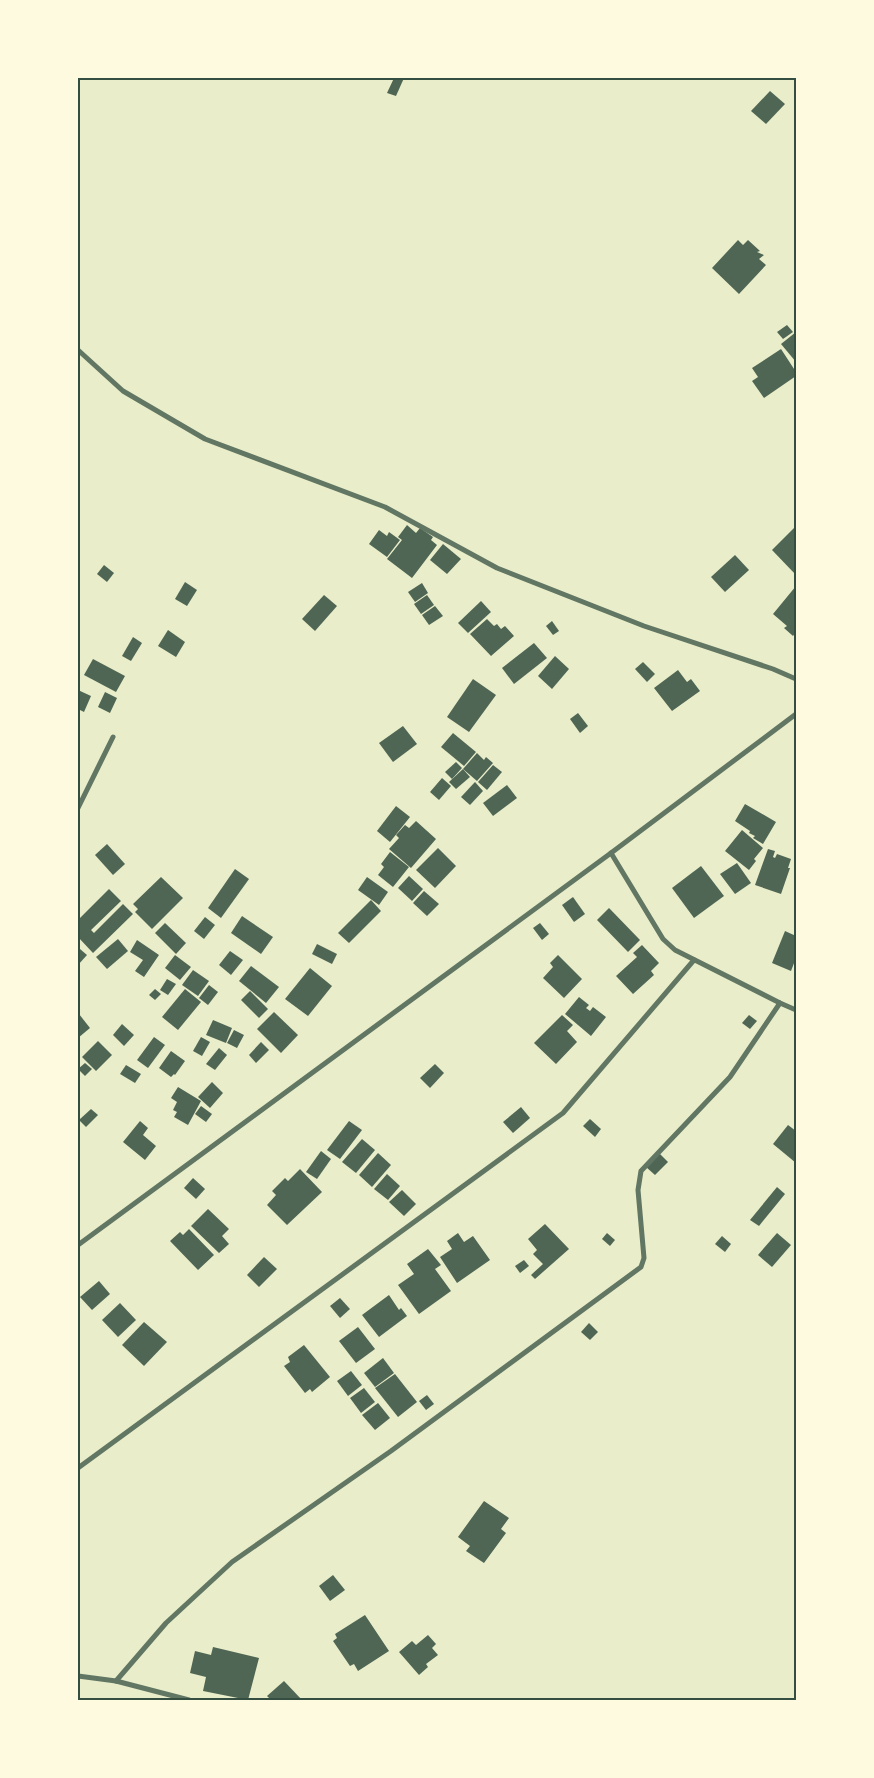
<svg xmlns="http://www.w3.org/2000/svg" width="874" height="1778" font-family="Poppins,sans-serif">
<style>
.building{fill:#4f6655}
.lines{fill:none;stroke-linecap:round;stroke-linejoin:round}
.minor{stroke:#617663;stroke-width:5}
.neatline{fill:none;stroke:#344e41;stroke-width:2}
</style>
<rect width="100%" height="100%" fill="#e9edc9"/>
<g class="building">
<polygon points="394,78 404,78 396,96 387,93"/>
<polygon points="770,91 785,104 766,124 751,111"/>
<polygon points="738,240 743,245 748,240 760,251 757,252 764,255 759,259 766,265 739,294 712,268"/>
<polygon points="787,325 793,332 783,339 777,332"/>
<polygon points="796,332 796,362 781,344"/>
<polygon points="781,349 796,372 796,376 764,398 752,381 758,377 752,368"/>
<polygon points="407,525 416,533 420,528 433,537 431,540 437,545 412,578 387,559 402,540 398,537"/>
<polygon points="796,526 796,575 772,550"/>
<polygon points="379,530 387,536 389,532 400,540 387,557 369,544"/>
<polygon points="443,544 461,559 447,574 430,560"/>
<polygon points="735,555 749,570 725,592 711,577"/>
<polygon points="104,565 114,573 107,582 97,574"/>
<polygon points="185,582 197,590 187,606 175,599"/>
<polygon points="422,583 428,593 415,602 408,592"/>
<polygon points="796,586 796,632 793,636 784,628 787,626 773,614"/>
<polygon points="324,595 337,606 315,631 302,619"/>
<polygon points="427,595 434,605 421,614 414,604"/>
<polygon points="481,601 491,612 468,633 458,623"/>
<polygon points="435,606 443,616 429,625 422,615"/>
<polygon points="487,619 494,626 497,624 501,629 505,626 514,636 491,656 470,634"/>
<polygon points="552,621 559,631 553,635 546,626"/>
<polygon points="168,630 185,642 176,657 158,646"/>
<polygon points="133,637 142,643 131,661 122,656"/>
<polygon points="534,643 547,658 514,684 502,668"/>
<polygon points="555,656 569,669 552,689 538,676"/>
<polygon points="93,659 125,676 116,692 84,675"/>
<polygon points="643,662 655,674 647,682 635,669"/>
<polygon points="678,670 687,682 691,679 700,691 672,711 654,688"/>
<polygon points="473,679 496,695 469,732 447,717"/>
<polygon points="78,690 91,696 84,712 78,709"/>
<polygon points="105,692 117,698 110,713 98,707"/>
<polygon points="578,713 588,726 580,733 570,719"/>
<polygon points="403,726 417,744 393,762 379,743"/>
<polygon points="453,733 476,752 464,766 441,747"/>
<polygon points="477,753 484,760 486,757 493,763 477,781 463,769"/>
<polygon points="456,762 462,768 452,779 445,772"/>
<polygon points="493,765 502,772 487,790 478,782"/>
<polygon points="463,769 470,777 456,789 449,782"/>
<polygon points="442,778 451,786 439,800 430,792"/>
<polygon points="475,782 483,791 470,805 461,797"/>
<polygon points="507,785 517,798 493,816 483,803"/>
<polygon points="745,804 776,822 763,844 753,838 755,836 749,833 750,831 735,821"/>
<polygon points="396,806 410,817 390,842 377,831"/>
<polygon points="416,821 436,839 411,868 389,849 399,838 396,835 405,825 409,828"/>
<polygon points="742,830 763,848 754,859 756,861 749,870 725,851"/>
<polygon points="107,844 125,864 113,875 95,855"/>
<polygon points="438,848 456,866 435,888 416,870"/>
<polygon points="768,849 775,851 773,857 775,858 777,854 791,859 788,868 790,868 781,894 755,885"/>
<polygon points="390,852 409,867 393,887 378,875 384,867 381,864"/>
<polygon points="737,863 751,883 735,894 720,874"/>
<polygon points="701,866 724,896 694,918 672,888"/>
<polygon points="235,869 249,879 221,918 208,908"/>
<polygon points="409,876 423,889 412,901 398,888"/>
<polygon points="161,877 183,898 152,929 135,912 138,909 133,904"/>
<polygon points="367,877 388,892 379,905 358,890"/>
<polygon points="109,889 121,901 91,930 94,933 123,904 133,914 93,953 78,937 78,920"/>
<polygon points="424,891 439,904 427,916 413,903"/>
<polygon points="573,897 585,914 574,922 562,905"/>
<polygon points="371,900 381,911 349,943 338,933"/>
<polygon points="609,908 640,940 628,952 597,920"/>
<polygon points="242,916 273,937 261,954 231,933"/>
<polygon points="205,917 215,925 204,939 194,931"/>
<polygon points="165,923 186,943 176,954 155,933"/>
<polygon points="540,923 549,934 542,940 533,928"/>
<polygon points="785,931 796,936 796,958 791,971 772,963"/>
<polygon points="118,939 128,951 107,969 96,957"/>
<polygon points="137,940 159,955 144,977 135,971 143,960 130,952"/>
<polygon points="317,944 337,954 332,964 312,954"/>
<polygon points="642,945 659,963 651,971 654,975 633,994 616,976 637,957 633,953"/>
<polygon points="80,949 87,955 78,965 78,951"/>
<polygon points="230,951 243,960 231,975 219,965"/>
<polygon points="175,955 191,967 180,980 165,968"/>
<polygon points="558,955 582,979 564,998 543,978 553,967 550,963"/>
<polygon points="251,966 279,987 266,1003 239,981"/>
<polygon points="310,968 332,986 308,1016 285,999"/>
<polygon points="193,970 209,981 198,996 182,985"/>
<polygon points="167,979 176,984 168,995 160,990"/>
<polygon points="209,985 218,992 208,1005 199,998"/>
<polygon points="155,989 161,994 155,1000 149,995"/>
<polygon points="185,989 201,1002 178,1030 162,1017"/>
<polygon points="250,991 268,1009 259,1018 241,1000"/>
<polygon points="579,997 589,1005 586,1008 590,1011 593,1007 606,1017 591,1036 565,1014"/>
<polygon points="274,1012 298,1035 281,1053 257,1029"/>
<polygon points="79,1014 90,1028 78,1038 78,1015"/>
<polygon points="562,1015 573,1025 567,1031 577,1042 556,1064 534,1043"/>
<polygon points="749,1015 757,1021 750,1029 742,1023"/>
<polygon points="213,1020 232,1028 226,1043 206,1035"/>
<polygon points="122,1024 134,1035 124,1046 113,1035"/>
<polygon points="234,1030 244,1035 237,1048 227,1043"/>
<polygon points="154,1037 165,1045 148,1068 137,1060"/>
<polygon points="201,1037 210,1042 202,1056 193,1051"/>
<polygon points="98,1041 112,1055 96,1071 82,1057"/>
<polygon points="261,1042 269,1050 256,1063 249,1055"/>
<polygon points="219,1048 227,1055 215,1070 206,1064"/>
<polygon points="171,1051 185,1061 175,1075 174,1074 171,1077 159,1068"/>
<polygon points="85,1063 92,1069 85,1076 78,1069"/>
<polygon points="435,1064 444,1073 430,1088 420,1078"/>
<polygon points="126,1065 141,1074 135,1083 120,1074"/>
<polygon points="212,1082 223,1093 210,1108 198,1097"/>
<polygon points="178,1087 201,1101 188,1125 174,1117 177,1112 173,1110 177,1102 171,1098"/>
<polygon points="201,1106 212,1114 206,1122 195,1114"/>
<polygon points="521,1107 530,1118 513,1133 503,1122"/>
<polygon points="91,1109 98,1115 86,1127 79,1120"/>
<polygon points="590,1119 601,1129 595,1137 583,1126"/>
<polygon points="140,1121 148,1128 143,1135 156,1146 145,1160 123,1142"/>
<polygon points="349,1121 362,1130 340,1159 327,1150"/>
<polygon points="788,1125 796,1131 796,1163 773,1144"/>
<polygon points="362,1139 375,1150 356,1173 342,1162"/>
<polygon points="321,1151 331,1159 317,1179 306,1172"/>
<polygon points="378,1153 391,1165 372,1187 359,1175"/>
<polygon points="659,1153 668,1162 655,1175 646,1167"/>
<polygon points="300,1169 322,1192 287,1225 267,1205 276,1195 272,1191 285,1178 288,1181"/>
<polygon points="387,1174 400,1186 388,1200 374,1189"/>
<polygon points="193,1178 205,1189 196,1199 184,1188"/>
<polygon points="777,1187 785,1194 759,1226 750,1220"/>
<polygon points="402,1190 416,1204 404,1216 389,1202"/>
<polygon points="208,1209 229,1229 222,1236 229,1244 219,1253 191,1226"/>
<polygon points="545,1224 569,1249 535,1279 531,1275 543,1264 533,1254 537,1250 528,1239"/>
<polygon points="189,1229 214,1255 198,1270 170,1241 180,1232 183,1235"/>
<polygon points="458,1233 464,1242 473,1236 490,1260 457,1283 440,1257 452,1249 447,1241"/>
<polygon points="607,1233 615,1240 610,1246 602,1239"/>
<polygon points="777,1233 791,1245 772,1267 758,1255"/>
<polygon points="722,1236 731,1244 725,1252 715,1244"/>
<polygon points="428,1249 441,1265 435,1269 451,1291 419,1314 398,1285 414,1274 407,1264"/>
<polygon points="264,1257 277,1269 259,1287 247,1275"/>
<polygon points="524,1260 529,1266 520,1273 515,1266"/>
<polygon points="99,1281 110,1294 92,1310 80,1297"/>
<polygon points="389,1295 399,1310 401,1308 407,1316 379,1337 362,1315"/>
<polygon points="340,1298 350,1309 340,1318 330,1306"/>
<polygon points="120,1303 136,1320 118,1337 102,1320"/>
<polygon points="144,1322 167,1342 144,1366 122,1345"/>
<polygon points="589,1323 598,1332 590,1340 581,1332"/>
<polygon points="358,1327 375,1349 356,1363 339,1341"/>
<polygon points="304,1345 330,1377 312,1392 310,1389 305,1393 284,1366 290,1362 288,1357"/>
<polygon points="383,1358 394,1373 375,1387 364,1373"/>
<polygon points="351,1371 362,1385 348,1396 337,1381"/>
<polygon points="395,1374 417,1402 398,1417 375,1388"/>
<polygon points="364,1388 375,1402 361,1413 350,1398"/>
<polygon points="427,1395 434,1404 426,1410 419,1401"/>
<polygon points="378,1403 390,1418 375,1430 362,1415"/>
<polygon points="484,1501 509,1518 501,1529 506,1533 484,1563 466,1551 470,1546 458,1537"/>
<polygon points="333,1575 345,1590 330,1601 319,1586"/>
<polygon points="365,1615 389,1651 358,1671 354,1664 350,1666 333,1641 337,1638 335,1634"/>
<polygon points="428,1635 436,1644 432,1648 438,1655 426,1664 428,1667 419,1675 399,1652 412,1641 416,1645"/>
<polygon points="213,1647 259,1658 248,1700 203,1691 206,1677 190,1673 195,1651 211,1655"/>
<polygon points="284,1681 302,1700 271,1700 267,1696"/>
</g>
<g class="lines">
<g class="minor">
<polyline points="78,350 123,391 205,439 385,507 497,568 644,626 773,669 796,679"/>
<polyline points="78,808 113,737"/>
<polyline points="611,853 663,939 675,950 780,1003 796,1010"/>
<polyline points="78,1245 611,853 796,714"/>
<polyline points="78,1468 563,1113 694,960"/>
<polyline points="78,1676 116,1681 189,1700"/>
<polyline points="116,1681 166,1623 232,1562 391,1451 641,1267 644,1258 638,1190 641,1171 730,1077 780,1003"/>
</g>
</g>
<rect width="874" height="1778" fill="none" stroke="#fefae0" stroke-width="158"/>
<rect x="79" y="79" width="716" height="1620" class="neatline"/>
</svg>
